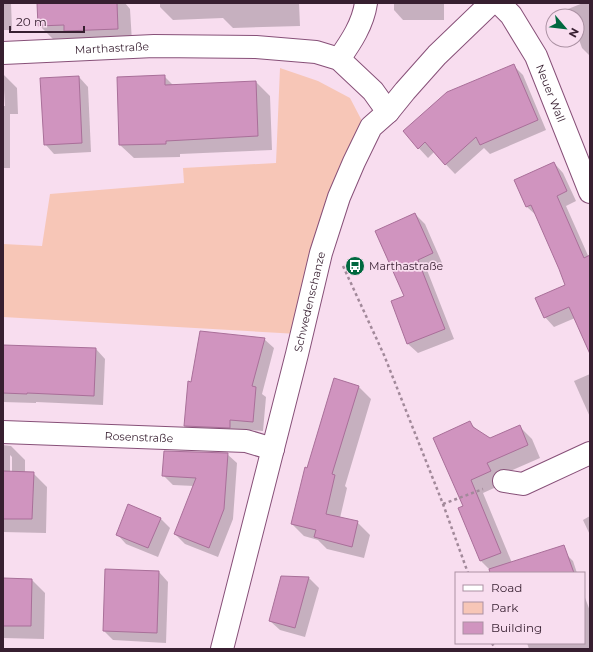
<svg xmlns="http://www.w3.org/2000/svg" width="593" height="652" font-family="Montserrat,sans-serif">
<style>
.green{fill:#f7c6b7}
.shadow{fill:#0003;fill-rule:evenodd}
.building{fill:#d094bf;stroke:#a96f99}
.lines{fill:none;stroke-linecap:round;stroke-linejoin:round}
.minor-casing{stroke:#875078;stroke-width:24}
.path{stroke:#a2899a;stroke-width:2.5;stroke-dasharray:3 3;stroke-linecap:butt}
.minor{stroke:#fff;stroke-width:22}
.labels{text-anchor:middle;stroke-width:3.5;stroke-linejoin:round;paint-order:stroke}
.street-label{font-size:11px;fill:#371f30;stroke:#f8ddef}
.poi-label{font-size:11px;fill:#371f30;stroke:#f8ddef;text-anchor:start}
</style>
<rect width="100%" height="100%" fill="#f8ddef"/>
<polygon class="green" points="280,68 318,81 350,98 361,119 359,153 298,334 3,317 3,244 42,246 50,194 184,183 183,168 276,163"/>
<g class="shadow">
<polygon points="3,3 11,3 12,30 3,30"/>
<polygon points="38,3 125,3 130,9 132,42 79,45 72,38 53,39 39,25"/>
<polygon points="160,3 299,3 300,26 233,28 223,18 173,20 160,7"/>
<polygon points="394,3 444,3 444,20 403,20 394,10"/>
<polygon points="583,3 590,3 590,56 582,48 577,34 577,16 570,16 568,9"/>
<polygon points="513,65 523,75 546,130 490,154 484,148 455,174 434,152 428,158 404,132"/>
<polygon points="3,74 17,88 18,114 10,114 10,168 3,168 3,94 3,106 5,106"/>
<polygon points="164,76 174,86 256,82 270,96 272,150 180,154 180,157 134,158 120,145"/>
<polygon points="79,77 88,87 91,152 54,154 45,144"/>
<polygon points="554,163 563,173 576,201 566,206 590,260 590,352 575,318 554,327 545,317 566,285 560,269 537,216 527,207 516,180"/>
<polygon points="415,214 425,224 442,263 427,270 454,339 418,353 408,344 405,296"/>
<polygon points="264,339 274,348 262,394 266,397 263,431 239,429 239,437 195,435 185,426 192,383"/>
<polygon points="3,346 96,349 105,359 103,405 36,402 36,403 3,402"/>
<polygon points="590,374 590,417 574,381"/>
<polygon points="358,386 371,399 345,486 347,488 340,518 357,522 370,535 364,558 327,549 318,540 304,536 292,524 308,469"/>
<polygon points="470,423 480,433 490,439 519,426 532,439 540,458 499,476 503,484 483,493 512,563 559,547 573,561 577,573 493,573 481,561 464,507"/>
<path d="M 3,445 L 11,446 L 25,460 L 25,473 L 33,473 L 47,487 L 46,533 L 3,532 ZM 10,455 L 12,457 L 12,476 L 10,476 Z"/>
<polygon points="227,454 237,463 233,519 218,557 185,544 175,534 194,486 173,485 163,475"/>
<polygon points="590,516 590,535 583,520"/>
<polygon points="160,518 170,528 158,557 126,544 117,534"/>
<polygon points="159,572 168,582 166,643 113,640 104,631"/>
<polygon points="282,577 309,578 319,588 305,637 280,630 270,621"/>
<polygon points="3,579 32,580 45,593 44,639 3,638"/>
<polygon points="584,595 590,611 590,649 529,649 527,643 584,643"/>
</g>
<g class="building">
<polygon points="37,3 117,3 118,29 64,31 64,25 38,26"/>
<polygon points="514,64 538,120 480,145 476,137 445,165 425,142 418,149 403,131 447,92"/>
<polygon points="165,75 165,85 256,81 258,136 166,141 166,144 119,145 117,77"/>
<polygon points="79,76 82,143 44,145 40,78"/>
<polygon points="554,162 567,191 557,196 584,258 590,255 590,354 569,307 544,318 535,298 565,285 559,269 531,205 526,207 514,180"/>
<polygon points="415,213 433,253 418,260 445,329 407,344 391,301 404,296 375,231"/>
<polygon points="200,331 265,338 252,386 256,387 253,422 230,420 230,428 184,426 188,381 191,382"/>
<polygon points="3,345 96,348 94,396 27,393 27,394 3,393"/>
<polygon points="334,378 359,386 332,474 335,475 326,514 358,521 352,547 314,537 316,530 291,524 305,467 307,468"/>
<polygon points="470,421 473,427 490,438 520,425 528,445 487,463 491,471 471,480 501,553 480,561 458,508 463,506 433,438"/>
<polygon points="164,451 228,453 224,509 209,548 174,534 196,478 162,476"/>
<polygon points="3,471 34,472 32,519 3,519"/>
<polygon points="128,504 161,518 148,548 116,535"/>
<polygon points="564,545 574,573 490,573 489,569"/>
<polygon points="105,569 159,571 157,633 103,631"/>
<polygon points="281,576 309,577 295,628 269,621"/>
<polygon points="3,578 32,579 31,626 3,626"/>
</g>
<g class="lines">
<defs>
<g id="minor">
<path id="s1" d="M 499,3 L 511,15 L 536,56 L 590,192"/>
<path id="s2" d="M 3,53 L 154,46 L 256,47 L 316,52 L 339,59 L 373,91 L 388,112"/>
<path d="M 339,59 C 351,42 363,24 366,3"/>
<path id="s3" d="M 3,432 L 246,441 L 273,449"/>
<polyline points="504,481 523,484 590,453"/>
<path id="s4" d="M 222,649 L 297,354 L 321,253 L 339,197 L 354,162 L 371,127 L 388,112 L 405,91 L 437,55 L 491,3"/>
</g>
</defs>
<use href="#minor" class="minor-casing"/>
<g class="path">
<polyline points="343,266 384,355 443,504 468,573"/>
<polyline points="443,504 483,489"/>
<polyline points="492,643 495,649"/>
</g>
<use href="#minor" class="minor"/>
</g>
<defs>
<symbol id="bus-disc" viewBox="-11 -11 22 22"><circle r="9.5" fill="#00683f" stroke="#f8ddef"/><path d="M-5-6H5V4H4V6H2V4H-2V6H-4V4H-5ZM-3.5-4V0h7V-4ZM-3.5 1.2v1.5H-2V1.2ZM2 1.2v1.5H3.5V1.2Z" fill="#fff"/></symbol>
</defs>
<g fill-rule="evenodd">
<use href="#bus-disc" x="344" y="255" width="22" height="22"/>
</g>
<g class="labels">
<g class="street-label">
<text dy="4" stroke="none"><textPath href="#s2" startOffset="109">Marthastraße</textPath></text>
<text dy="4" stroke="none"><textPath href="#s1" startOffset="105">Neuer Wall</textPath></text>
<text dy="4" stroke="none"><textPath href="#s4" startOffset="358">Schwedenschanze</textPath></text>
<text dy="4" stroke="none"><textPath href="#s3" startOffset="136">Rosenstraße</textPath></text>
</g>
<g class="poi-label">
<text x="369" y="270">Marthastraße</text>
</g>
</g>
<rect width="593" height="652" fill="none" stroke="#371f30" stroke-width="8"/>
<rect x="455" y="572" width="130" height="72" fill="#f8ddef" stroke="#ab91a3"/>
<rect x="463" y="585" width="20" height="6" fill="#ffffff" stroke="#ab91a3"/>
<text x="491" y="592" font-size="12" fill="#371f30">Road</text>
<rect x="463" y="602" width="20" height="12" fill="#f7c6b7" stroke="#ab91a3"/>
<text x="491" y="612" font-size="12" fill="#371f30">Park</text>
<rect x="463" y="622" width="20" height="12" fill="#d094bf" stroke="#ab91a3"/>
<text x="491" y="632" font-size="12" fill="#371f30">Building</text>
<g transform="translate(565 28) rotate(118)"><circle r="19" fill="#f8ddef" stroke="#ab91a3"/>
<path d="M0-3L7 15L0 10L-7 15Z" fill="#00683f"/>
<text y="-6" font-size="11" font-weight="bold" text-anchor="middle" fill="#371f30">N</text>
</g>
<path d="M10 26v6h74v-6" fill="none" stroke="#371f30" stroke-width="2"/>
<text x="16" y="26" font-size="12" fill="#371f30" stroke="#f8ddef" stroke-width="3" paint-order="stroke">20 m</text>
</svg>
